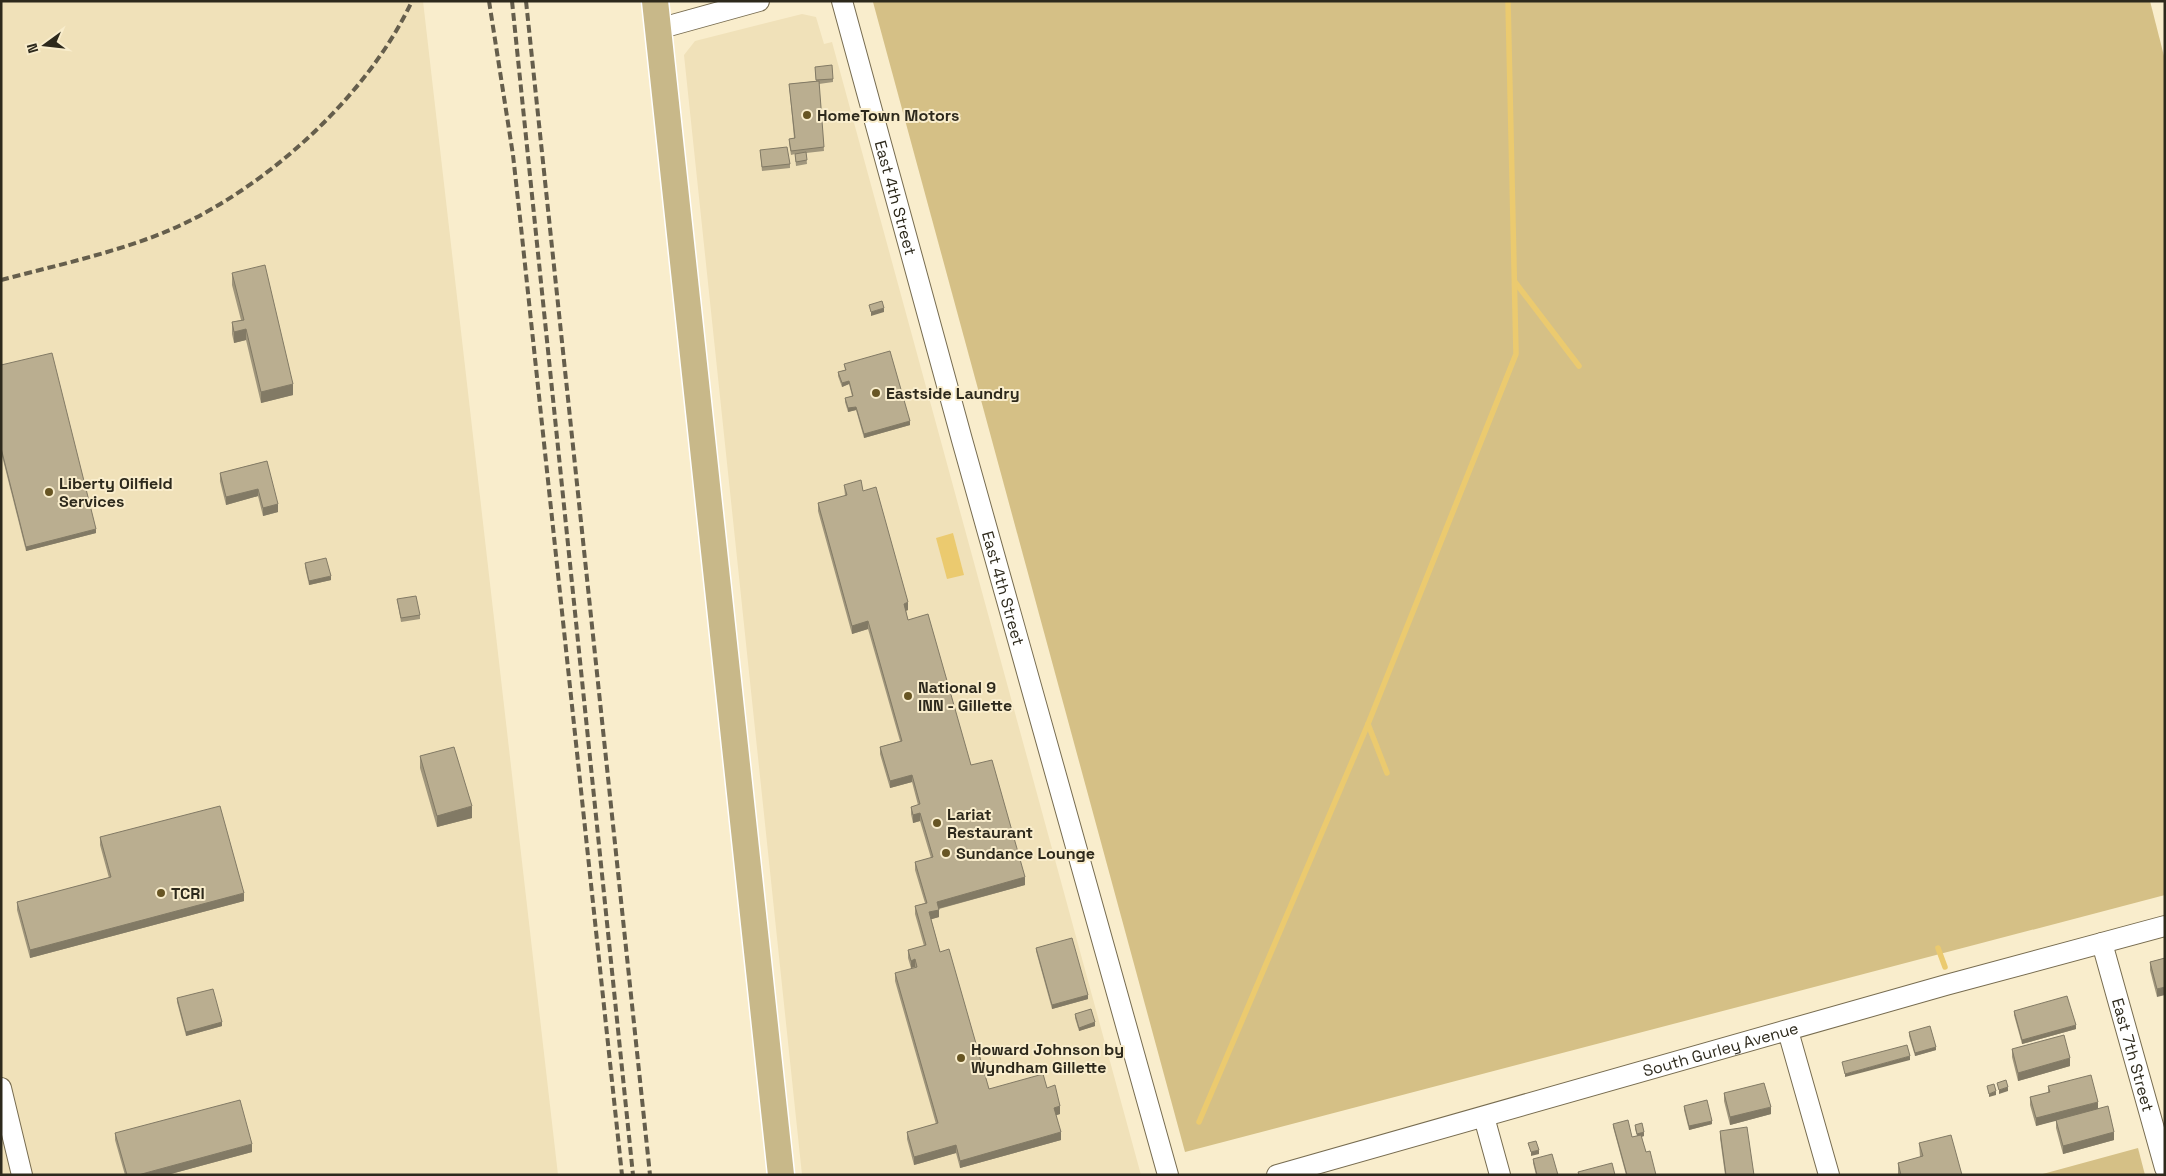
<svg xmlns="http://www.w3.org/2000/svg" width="2166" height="1176" font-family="'Space Grotesk',sans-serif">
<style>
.built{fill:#f0e1b9}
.green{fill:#d5c086}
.water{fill:#ebca6f}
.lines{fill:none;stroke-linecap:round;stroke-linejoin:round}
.stream{stroke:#ebca6f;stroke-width:5.5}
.minor-casing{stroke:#776c50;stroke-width:22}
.major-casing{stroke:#fff;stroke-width:29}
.minor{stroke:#fff;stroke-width:20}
.major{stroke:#c8b889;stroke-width:26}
.rail{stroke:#655e4c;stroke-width:4;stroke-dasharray:8 4;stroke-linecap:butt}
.wall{fill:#a0967c}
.shaded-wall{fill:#827a65}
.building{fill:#baae90;stroke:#827a65}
.poi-dot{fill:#675523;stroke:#f9edcc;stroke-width:2}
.labels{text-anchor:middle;stroke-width:4;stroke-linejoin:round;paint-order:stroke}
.poi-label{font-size:16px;font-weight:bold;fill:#2d291c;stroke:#f9edcc;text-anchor:start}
.street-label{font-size:16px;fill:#2d291c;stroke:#f9edcc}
</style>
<rect width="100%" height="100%" fill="#f9edcc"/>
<g class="built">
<polygon points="1,1 423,1 558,1175 1,1175"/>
<polygon points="802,14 816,17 824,44 832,42 1141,1175 802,1175 684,55 695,41"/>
</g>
<g class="green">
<polygon points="2150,1 2165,60 2165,895 1185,1152 873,2"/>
<polygon points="2138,1148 2145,1175 2039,1175"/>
</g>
<polygon class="water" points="953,533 964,575 947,579 936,538"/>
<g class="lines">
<g class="stream">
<polyline points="1515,282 1579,366"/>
<polyline points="1368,724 1387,773"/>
<polyline points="1938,948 1945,967"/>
<polyline points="1199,1122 1368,724 1516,354 1508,1"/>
</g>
<defs>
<g id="minor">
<path id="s1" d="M 842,1 L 962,440 L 1168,1175"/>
<polyline points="658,29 759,1"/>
<path id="s2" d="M 2102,943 L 2165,1168"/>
<polyline points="1788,1031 1829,1175"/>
<polyline points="1,1088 22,1175"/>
<polyline points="1484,1117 1500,1175"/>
<path id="s3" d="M 1277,1175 L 1946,985 L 2165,926"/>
</g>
<polyline id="major" points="655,1 781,1175"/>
</defs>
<use href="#minor" class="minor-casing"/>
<use href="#major" class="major-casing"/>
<use href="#minor" class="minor"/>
<use href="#major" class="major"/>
<g class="rail">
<polyline points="489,1 513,155 521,227 622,1175"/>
<polyline points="512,1 633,1175"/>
<polyline points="526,1 650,1175"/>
<path d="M 1,280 C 50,267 100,256 147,239 C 252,202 365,102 412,1"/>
</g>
</g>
<g class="wall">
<polygon points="815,67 833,79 833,82 819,84 824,151 806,153 807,164 796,166 795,154 791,155 789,143 789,139 794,138 789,84 816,81"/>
<polygon points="760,150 790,164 790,168 762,171"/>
<polygon points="232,273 293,395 261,403 246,340 234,343 232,334 232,322 241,320 232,285"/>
<polygon points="844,364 910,425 864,438 856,410 848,412 845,402 845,398 852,396 849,384 842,387 838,376 838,372 845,370"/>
<polygon points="1,365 96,533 26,551 1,452"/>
<polygon points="267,461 278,512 263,516 258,496 226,505 220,481 220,473"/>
<polygon points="844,485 863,491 908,610 906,611 908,620 971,765 1025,885 939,909 939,917 931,919 940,952 989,1089 1047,1088 1060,1114 1056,1115 1061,1140 960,1168 956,1153 914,1165 907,1139 907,1132 936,1124 895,981 895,973 915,968 915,967 911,968 908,958 908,950 924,946 915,914 915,906 925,903 915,870 915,862 931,858 920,821 913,823 911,814 911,807 918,805 912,782 890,788 880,754 880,747 900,741 868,629 852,634 818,511 818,503 845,496"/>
<polygon points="305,563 331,580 309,585 305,567"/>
<polygon points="397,599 420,615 420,619 401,622"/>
<polygon points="420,756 472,818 437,827 420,768"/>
<polygon points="100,837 244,901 30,958 17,910 17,902 109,878 100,845"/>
<polygon points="1036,948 1088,999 1052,1009 1036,951"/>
<polygon points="2165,958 2157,997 2150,970 2150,962"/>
<polygon points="177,998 222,1026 186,1036 177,1002"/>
<polygon points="2014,1011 2076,1029 2022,1044 2014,1015"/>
<polygon points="1075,1014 1095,1026 1079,1031 1075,1018"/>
<polygon points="1909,1032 1936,1050 1915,1056 1909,1036"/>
<polygon points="2012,1049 2070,1066 2018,1081 2012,1057"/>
<polygon points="2048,1086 2098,1109 2114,1140 2063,1154 2056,1128 2056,1120 2036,1126 2030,1105 2030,1097 2048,1093"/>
<polygon points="1724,1093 1771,1114 1730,1125 1724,1101"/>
<polygon points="1684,1106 1712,1124 1689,1130 1684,1110"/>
<polygon points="1613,1124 1632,1137 1637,1136 1635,1129 1635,1125 1644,1136 1641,1137 1646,1152 1656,1175 1626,1175 1613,1127"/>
<polygon points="1720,1131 1754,1175 1725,1175 1720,1138"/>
<polygon points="115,1133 252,1152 167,1175 125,1175 115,1140"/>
<polygon points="1919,1143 1962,1175 1898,1175 1898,1163 1920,1157"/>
<polygon points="1533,1159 1558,1175 1536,1175 1533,1163"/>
</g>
<g class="shaded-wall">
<polygon points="884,308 884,312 871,316 871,312"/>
<polygon points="246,329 246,340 234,343 234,332"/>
<polygon points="849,381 849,384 842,387 842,383"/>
<polygon points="293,384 293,395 261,403 261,392"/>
<polygon points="856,407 856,410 848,412 848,408"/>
<polygon points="910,421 910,425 864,438 864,434"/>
<polygon points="258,489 258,496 226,505 226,497"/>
<polygon points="278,504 278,512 263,516 263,508"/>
<polygon points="96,529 96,533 26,551 26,547"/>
<polygon points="331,576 331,580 309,585 309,581"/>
<polygon points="908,602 908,610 904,611 904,604"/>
<polygon points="868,621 868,629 852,634 852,626"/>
<polygon points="912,775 912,782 890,788 890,781"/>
<polygon points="472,806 472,818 437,827 437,816"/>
<polygon points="920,813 920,821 913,823 913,815"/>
<polygon points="1025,877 1025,885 937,909 937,902"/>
<polygon points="244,893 244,901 30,958 30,950"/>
<polygon points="939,910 939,917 929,920 929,912"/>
<polygon points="915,959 915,967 911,968 911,961"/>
<polygon points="2165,987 2165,995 2157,997 2157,989"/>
<polygon points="1088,995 1088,999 1052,1009 1052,1005"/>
<polygon points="222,1022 222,1026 186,1036 186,1032"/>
<polygon points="1095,1022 1095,1026 1079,1031 1079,1028"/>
<polygon points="2076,1025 2076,1029 2022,1044 2022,1040"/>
<polygon points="1936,1047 1936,1050 1915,1056 1915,1053"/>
<polygon points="1910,1056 1910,1060 1845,1077 1845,1074"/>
<polygon points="2070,1058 2070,1066 2018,1081 2018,1073"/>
<polygon points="2008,1087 2008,1091 1999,1094 1999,1090"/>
<polygon points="1996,1091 1996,1095 1989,1097 1989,1094"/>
<polygon points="2098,1102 2098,1110 2036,1126 2036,1118"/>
<polygon points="1060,1106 1060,1114 1054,1116 1054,1108"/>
<polygon points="1771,1107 1771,1114 1730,1125 1730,1117"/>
<polygon points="1712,1121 1712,1124 1689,1130 1689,1126"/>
<polygon points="1061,1132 1061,1140 960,1168 960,1161"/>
<polygon points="1644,1132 1644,1136 1637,1138 1637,1134"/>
<polygon points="2114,1132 2114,1140 2063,1154 2063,1146"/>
<polygon points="252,1144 252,1152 167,1175 138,1175"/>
<polygon points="956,1145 956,1153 914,1165 914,1157"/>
<polygon points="1539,1150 1539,1154 1531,1156 1531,1152"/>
</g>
<g class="building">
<polygon points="832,65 833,79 816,80 815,67"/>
<polygon points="819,81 824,147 791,151 789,139 795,138 789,84"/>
<polygon points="787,147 790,164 762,167 760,150"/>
<polygon points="806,152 807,160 796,162 795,154"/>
<polygon points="265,265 293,384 261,392 246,329 234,332 232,322 244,320 232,273"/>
<polygon points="882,301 884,308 871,312 869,305"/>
<polygon points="890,351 910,421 864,434 856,407 848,408 845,398 853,396 849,381 842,383 838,372 846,370 844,364"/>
<polygon points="52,353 96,529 26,547 1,448 1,365"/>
<polygon points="267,461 278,504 263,508 258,489 226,497 220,473"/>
<polygon points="861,480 863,491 876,487 908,602 904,604 908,620 928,614 971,765 992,760 1025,877 937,902 939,910 929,912 940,952 949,949 989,1089 1043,1074 1047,1088 1055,1085 1060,1106 1054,1108 1061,1132 960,1161 956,1145 914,1157 907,1132 938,1123 895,973 917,967 915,959 911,961 908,950 926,945 915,906 927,903 915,862 933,857 920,813 913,815 911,807 920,804 912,775 890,781 880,747 902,741 868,621 852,626 818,503 847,495 844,485"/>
<polygon points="326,558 331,576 309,581 305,563"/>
<polygon points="416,596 420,615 401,618 397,599"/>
<polygon points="454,747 472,806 437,816 420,756"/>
<polygon points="220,806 244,893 30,950 17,902 111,877 100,837"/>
<polygon points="1072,938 1088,995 1052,1005 1036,948"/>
<polygon points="2165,958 2165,987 2157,989 2150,962"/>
<polygon points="213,989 222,1022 186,1032 177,998"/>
<polygon points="2067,996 2076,1025 2022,1040 2014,1011"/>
<polygon points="1091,1009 1095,1022 1079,1028 1075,1014"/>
<polygon points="1930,1026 1936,1047 1915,1053 1909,1032"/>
<polygon points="2064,1035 2070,1058 2018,1073 2012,1049"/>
<polygon points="1907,1045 1910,1056 1845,1074 1842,1062"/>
<polygon points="2091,1075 2098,1102 2036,1118 2030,1097 2050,1092 2048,1086"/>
<polygon points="2006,1080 2008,1087 1999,1090 1997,1083"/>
<polygon points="1764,1083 1771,1107 1730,1117 1724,1093"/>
<polygon points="1994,1084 1996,1091 1989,1094 1987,1086"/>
<polygon points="240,1100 252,1144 138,1175 127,1175 115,1133"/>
<polygon points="1707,1100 1712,1121 1689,1126 1684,1106"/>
<polygon points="2108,1106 2114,1132 2063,1146 2056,1120"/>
<polygon points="1628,1120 1632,1137 1641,1135 1646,1152 1650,1151 1656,1175 1627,1175 1613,1124"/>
<polygon points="1642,1123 1644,1132 1637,1134 1635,1125"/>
<polygon points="1747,1127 1754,1175 1726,1175 1720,1131"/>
<polygon points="1951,1135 1962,1175 1901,1175 1898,1163 1923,1156 1919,1143"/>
<polygon points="1536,1141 1539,1150 1531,1152 1528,1143"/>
<polygon points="1552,1154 1558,1175 1537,1175 1533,1159"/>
<polygon points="1612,1163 1615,1175 1579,1175 1578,1172"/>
</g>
<g class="poi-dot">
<circle cx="807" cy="115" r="5"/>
<circle cx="876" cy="393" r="5"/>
<circle cx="49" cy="492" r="5"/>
<circle cx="908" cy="696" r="5"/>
<circle cx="937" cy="823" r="5"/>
<circle cx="946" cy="853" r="5"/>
<circle cx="161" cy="893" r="5"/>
<circle cx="961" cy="1058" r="5"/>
</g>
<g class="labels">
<g class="poi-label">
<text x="817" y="121">HomeTown Motors</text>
<text x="886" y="399">Eastside Laundry</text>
<text x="59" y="489">Liberty Oilfield<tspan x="59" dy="18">Services</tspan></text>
<text x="918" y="693">National 9<tspan x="918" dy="18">INN - Gillette</tspan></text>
<text x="947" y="820">Lariat<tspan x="947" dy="18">Restaurant</tspan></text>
<text x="956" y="859">Sundance Lounge</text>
<text x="171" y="899">TCRI</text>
<text x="971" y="1055">Howard Johnson by<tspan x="971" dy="18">Wyndham Gillette</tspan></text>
</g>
<g class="street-label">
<text dy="6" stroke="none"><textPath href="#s1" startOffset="204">East 4th Street</textPath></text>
<text dy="6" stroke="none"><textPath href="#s1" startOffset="609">East 4th Street</textPath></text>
<text dy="6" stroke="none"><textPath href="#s3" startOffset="461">South Gurley Avenue</textPath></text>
<text dy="6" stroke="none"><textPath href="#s2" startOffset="116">East 7th Street</textPath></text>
</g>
</g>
<rect width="2166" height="1176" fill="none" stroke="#2d291c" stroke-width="5"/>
<g transform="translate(45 45) rotate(255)" stroke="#f9edcc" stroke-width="4" paint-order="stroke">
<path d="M0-4L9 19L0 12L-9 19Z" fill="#2d291c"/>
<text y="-8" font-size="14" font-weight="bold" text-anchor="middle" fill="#2d291c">N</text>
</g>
</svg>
